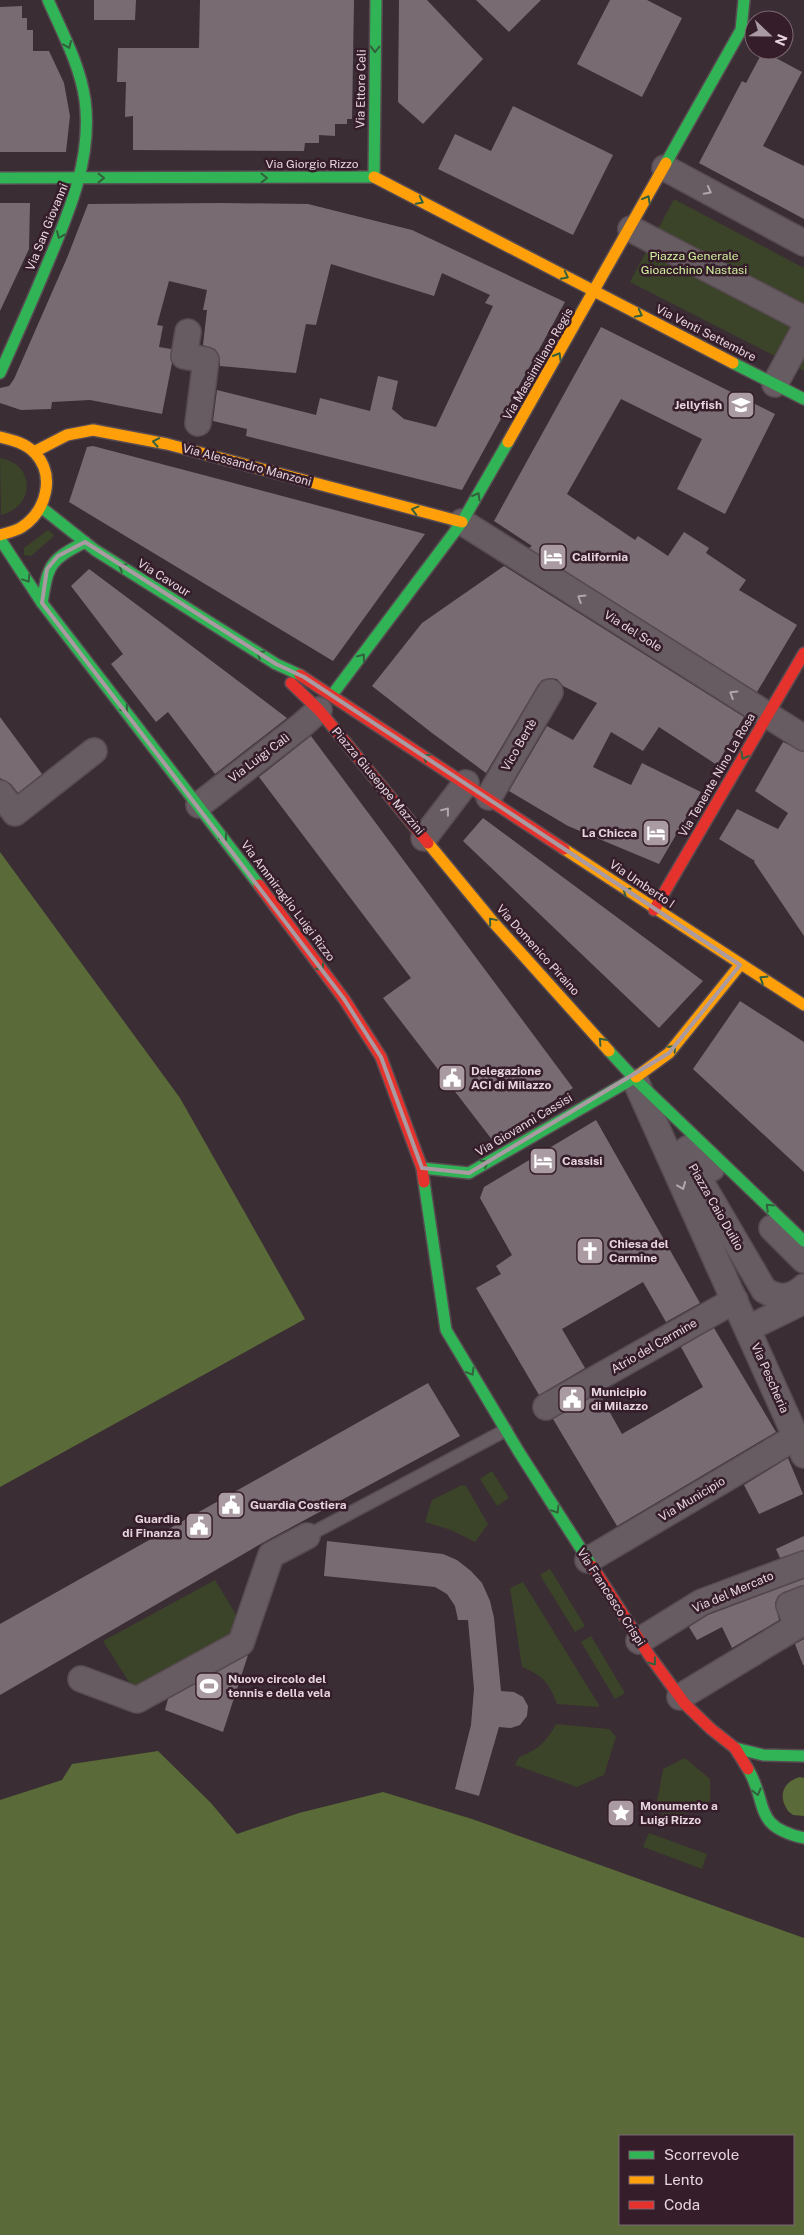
<svg xmlns="http://www.w3.org/2000/svg" width="804" height="2235" font-family="'Public Sans',sans-serif">
<style>
.green{fill:#3b4329}
.water{fill:#5a6b39;fill-rule:evenodd}
.building{fill:#786c72}
.lines{fill:none;stroke-linecap:round;stroke-linejoin:round}
.lane-casing{stroke:#584b52;stroke-width:15}
.street-casing{stroke:#584b52;stroke-width:28}
.fast-casing{stroke:#584b52;stroke-width:14}
.slow-casing{stroke:#584b52;stroke-width:14}
.jam-casing{stroke:#584b52;stroke-width:14}
.lane{stroke:#665c61;stroke-width:12}
.street{stroke:#665c61;stroke-width:25}
.fast{stroke:#30b455;stroke-width:11}
.slow{stroke:#ff9f0a;stroke-width:11}
.jam{stroke:#e5322d;stroke-width:11}
.oneway{stroke:#33613d}
.oneway2{stroke:#b3a5ac}
.marked{fill:none;stroke:#aa9aa2;stroke-width:4;stroke-linejoin:round}
.labels{text-anchor:middle;stroke-width:5;stroke-linejoin:round;paint-order:stroke}
.street-label{font-size:12px;fill:#e6d5de;stroke:#351d2a}
.park-label{font-size:12px;fill:#d2f29d;stroke:#351d2a}
.poi-label{font-size:12px;font-weight:bold;fill:#e6d5de;stroke:#351d2a;text-anchor:start}
</style>
<rect width="100%" height="100%" fill="#3a2d34"/>
<g class="green">
<polygon points="674,199 804,268 804,371 630,282"/>
<path d="M 0,458 C 35,464 36,506 1,515 Z"/>
<polygon points="48,530 54,535 52,538 31,556 24,555 24,548"/>
<polygon points="492,1471 509,1498 497,1506 480,1479"/>
<polygon points="462,1485 466,1486 488,1524 475,1542 451,1530 425,1522 432,1500"/>
<polygon points="550,1569 585,1626 575,1632 540,1575"/>
<polygon points="215,1580 240,1621 233,1640 136,1693 103,1641"/>
<path d="M 523,1582 L 599,1705 L 598,1707 L 557,1704 C 549,1682 543,1676 522,1667 L 510,1588 Z"/>
<polygon points="591,1636 625,1693 615,1699 581,1642"/>
<path d="M 556,1724 L 609,1729 L 616,1737 L 604,1775 L 577,1787 L 515,1765 L 519,1757 C 538,1750 547,1741 556,1724 Z"/>
<polygon points="685,1758 710,1779 710,1801 676,1817 664,1816 656,1807 663,1769"/>
<polygon points="649,1833 707,1854 702,1869 643,1847"/>
</g>
<g class="water">
<polygon points="0,852 180,1098 305,1319 0,1487"/>
<path d="M 158,1751 L 211,1803 L 237,1834 L 299,1813 L 383,1792 L 472,1819 L 804,1938 L 804,2235 L 0,2235 L 0,1800 L 62,1780 L 72,1764 ZM 793,2136 L 793,2224 L 620,2224 L 620,2136 Z"/>
<path d="M 800,1777 L 804,1778 L 804,1816 L 793,1815 L 788,1811 C 778,1797 782,1782 800,1777 Z"/>
</g>
<g class="building">
<polygon points="94,0 136,0 135,20 94,20"/>
<polygon points="200,0 354,0 352,119 347,119 347,124 335,124 335,136 319,135 319,143 305,143 304,151 133,150 133,116 125,117 126,82 117,82 118,48 199,48"/>
<polygon points="399,0 427,0 483,59 423,124 398,102"/>
<polygon points="476,0 541,0 509,32"/>
<polygon points="610,0 647,0 682,18 642,97 577,64"/>
<polygon points="22,6 22,18 27,18 27,30 33,30 33,51 49,51 64,83 70,116 66,152 0,152 0,7"/>
<polygon points="763,51 802,72 763,146 804,166 804,219 699,163 742,81 746,83"/>
<polygon points="513,106 613,155 573,235 438,169 455,134 491,151"/>
<polygon points="0,203 30,203 29,249 0,311"/>
<polygon points="222,203 308,204 412,230 565,302 462,490 246,436 247,429 213,421 217,390 316,415 320,398 370,411 378,376 398,381 392,409 404,419 436,427 493,306 485,303 490,295 442,273 434,296 331,264 316,325 306,324 296,373 220,366 219,355 215,349 203,345 207,310 203,310 207,290 169,281 157,325 163,326 159,347 171,349 172,363 162,414 90,400 52,402 51,409 21,410 0,403 0,388 9,386 14,379 67,258 88,204"/>
<polygon points="601,327 775,414 725,514 677,489 702,439 621,399 567,494 635,540 638,536 668,556 684,532 709,548 706,553 746,580 739,590 797,625 757,692 529,548 532,546 494,521"/>
<polygon points="93,446 211,477 425,534 333,661 69,502 87,447"/>
<polygon points="504,566 744,717 717,765 659,727 643,751 611,732 593,767 631,785 642,763 701,792 659,864 568,826 509,791 547,726 573,740 597,703 563,686 557,679 550,678 542,680 538,685 486,773 432,733 372,686 422,623"/>
<polygon points="89,569 160,622 287,718 215,774 168,712 156,722 111,664 123,654 71,586"/>
<polygon points="0,717 42,774 18,793 11,784 0,778"/>
<polygon points="311,736 573,1088 493,1141 383,998 411,978 259,777"/>
<polygon points="783,742 804,752 804,936 754,862 755,861 719,839 737,809 778,829 788,813 755,791"/>
<polygon points="483,818 703,981 659,1028 463,841"/>
<polygon points="740,1001 804,1042 804,1172 693,1069"/>
<polygon points="596,1120 700,1303 666,1322 643,1282 562,1329 585,1368 539,1395 476,1288 501,1274 496,1266 512,1255 480,1198 484,1187"/>
<polygon points="714,1328 776,1432 617,1526 553,1419 599,1393 622,1434 703,1387 681,1347"/>
<polygon points="428,1383 460,1436 264,1542 0,1695 0,1624"/>
<polygon points="788,1458 803,1494 759,1514 744,1485"/>
<polygon points="804,1536 804,1550 780,1558 776,1549"/>
<polygon points="327,1541 443,1554 457,1560 471,1571 482,1583 490,1601 494,1618 501,1691 514,1692 523,1697 528,1706 527,1716 520,1725 511,1728 499,1727 479,1796 455,1789 471,1725 474,1689 468,1620 458,1620 455,1606 447,1594 435,1587 324,1576"/>
<polygon points="804,1579 804,1585 784,1592 778,1596 775,1603 779,1620 732,1648 722,1627 697,1640 689,1627 708,1615"/>
<polygon points="804,1639 804,1665 803,1665 795,1644"/>
<polygon points="248,1655 223,1732 165,1710 168,1699"/>
</g>
<g class="lines">
<defs>
<polyline id="lane" points="307,1536 506,1430"/>
<g id="street">
<polyline points="665,168 804,243"/>
<polyline points="631,229 804,319"/>
<polyline points="188,332 184,356 206,360 198,423"/>
<polyline points="775,384 804,330"/>
<polyline points="462,522 804,738"/>
<polyline points="0,793 15,813 94,751"/>
<polyline points="489,797 550,692"/>
<polyline points="199,805 302,725 319,710"/>
<polyline points="424,838 466,783"/>
<polyline points="636,1082 804,1455"/>
<path d="M 712,1168 L 693,1148 L 689,1148 L 685,1151 L 685,1155 L 764,1290 C 778,1299 791,1299 804,1287"/>
<polyline points="772,1228 804,1260"/>
<polyline points="749,1328 804,1301"/>
<polyline points="546,1407 735,1300"/>
<polyline points="588,1560 796,1437"/>
<polyline points="639,1641 702,1602 804,1564"/>
<polyline points="81,1679 137,1700 241,1643 271,1555 307,1536"/>
<polyline points="680,1697 797,1626 789,1605 804,1599"/>
</g>
<g id="fast">
<polyline points="666,163 741,30 744,0"/>
<polyline points="374,177 376,0"/>
<polyline points="0,178 374,177"/>
<polyline points="733,363 804,399"/>
<path d="M 0,373 C 15,339 30,306 44,272 C 67,217 93,160 85,100 C 80,65 62,32 48,0"/>
<polyline points="42,508 95,550 276,664 300,675"/>
<polyline points="0,539 42,603 259,885"/>
<path d="M 42,603 C 48,564 50,560 85,542"/>
<polyline points="332,695 462,522 508,442"/>
<polyline points="609,1051 634,1078 804,1241"/>
<polyline points="422,1168 469,1173 636,1077"/>
<polyline points="424,1182 446,1330 519,1452 592,1566"/>
<polyline points="735,1748 763,1755 804,1756"/>
<path d="M 748,1769 C 769,1805 752,1826 804,1838"/>
</g>
<g id="slow">
<polyline points="374,177 733,363"/>
<path d="M 0,437 C 13,440 25,443 35,453 C 56,476 46,511 22,527 C 16,531 7,533 0,535"/>
<polyline points="508,442 666,163"/>
<polyline points="34,452 67,435 93,430 167,444 462,522"/>
<polyline points="428,843 494,923 609,1051"/>
<polyline points="564,849 804,1005"/>
<polyline points="636,1077 669,1053 740,965"/>
</g>
<g id="jam">
<polyline points="300,675 564,849"/>
<polyline points="291,683 319,710 428,843"/>
<polyline points="259,885 344,999 381,1057 422,1168 424,1182"/>
<polyline points="654,910 804,653"/>
<polyline points="592,1566 649,1655 685,1704 711,1729 735,1748 748,1769"/>
</g>
</defs>
<use href="#lane" class="lane-casing"/>
<use href="#street" class="street-casing"/>
<use href="#fast" class="fast-casing"/>
<use href="#slow" class="slow-casing"/>
<use href="#jam" class="jam-casing"/>
<use href="#lane" class="lane"/>
<use href="#street" class="street"/>
<use href="#fast" class="fast"/>
<use href="#slow" class="slow"/>
<use href="#jam" class="jam"/>
</g>
<defs><path id="oneway-chevron" d="M-2-3.5L2.5 0L-2 3.5" fill="none" stroke-width="1.6" stroke-linecap="round" stroke-linejoin="round" transform="scale(1.25)"/></defs>
<g class="oneway">
<use href="#oneway-chevron" transform="translate(68 45) rotate(67)"/>
<use href="#oneway-chevron" transform="translate(375 49) rotate(91)"/>
<use href="#oneway-chevron" transform="translate(101 178)"/>
<use href="#oneway-chevron" transform="translate(264 178)"/>
<use href="#oneway-chevron" transform="translate(647 199) rotate(-61)"/>
<use href="#oneway-chevron" transform="translate(420 201) rotate(27)"/>
<use href="#oneway-chevron" transform="translate(60 235) rotate(114)"/>
<use href="#oneway-chevron" transform="translate(565 276) rotate(27)"/>
<use href="#oneway-chevron" transform="translate(639 314) rotate(27)"/>
<use href="#oneway-chevron" transform="translate(558 356) rotate(-60)"/>
<use href="#oneway-chevron" transform="translate(156 442) rotate(-169)"/>
<use href="#oneway-chevron" transform="translate(477 496) rotate(-60)"/>
<use href="#oneway-chevron" transform="translate(415 510) rotate(-165)"/>
<use href="#oneway-chevron" transform="translate(122 567) rotate(-148)"/>
<use href="#oneway-chevron" transform="translate(27 579) rotate(56)"/>
<use href="#oneway-chevron" transform="translate(260 654) rotate(-148)"/>
<use href="#oneway-chevron" transform="translate(362 657) rotate(-53)"/>
<use href="#oneway-chevron" transform="translate(125 709) rotate(52)"/>
<use href="#oneway-chevron" transform="translate(744 756) rotate(120)"/>
<use href="#oneway-chevron" transform="translate(426 757) rotate(-147)"/>
<use href="#oneway-chevron" transform="translate(224 838) rotate(53)"/>
<use href="#oneway-chevron" transform="translate(626 891) rotate(-146)"/>
<use href="#oneway-chevron" transform="translate(492 921) rotate(-130)"/>
<use href="#oneway-chevron" transform="translate(321 968) rotate(53)"/>
<use href="#oneway-chevron" transform="translate(763 979) rotate(-148)"/>
<use href="#oneway-chevron" transform="translate(602 1041) rotate(-132)"/>
<use href="#oneway-chevron" transform="translate(673 1048) rotate(-49)"/>
<use href="#oneway-chevron" transform="translate(485 1163) rotate(-31)"/>
<use href="#oneway-chevron" transform="translate(769 1207) rotate(-136)"/>
<use href="#oneway-chevron" transform="translate(471 1372) rotate(59)"/>
<use href="#oneway-chevron" transform="translate(556 1510) rotate(58)"/>
<use href="#oneway-chevron" transform="translate(653 1662) rotate(53)"/>
<use href="#oneway-chevron" transform="translate(757 1792) rotate(76)"/>
</g>
<g class="oneway2">
<use href="#oneway-chevron" transform="translate(708 191) rotate(28)"/>
<use href="#oneway-chevron" transform="translate(581 598) rotate(-148)"/>
<use href="#oneway-chevron" transform="translate(733 694) rotate(-148)"/>
<use href="#oneway-chevron" transform="translate(446 811) rotate(-52)"/>
<use href="#oneway-chevron" transform="translate(682 1186) rotate(68)"/>
</g>
<path class="marked" d="M 85,542 L 276,664 L 304,677 L 740,965 L 669,1053 L 469,1173 L 422,1168 L 381,1057 L 344,999 L 42,603 L 47,569 L 58,556 Z"/>
<defs>
<symbol id="school-square" viewBox="-11 -11 22 22"><rect x="-9" y="-9" width="18" height="18" rx="4" fill="#aa9aa2" stroke="#351d2a"/><path d="M0-5L7-2L0 1L-7-2ZM-4 1L0 2.5L4 1V4Q0 6-4 4Z" fill="#fff"/></symbol>
<symbol id="hotel-square" viewBox="-11 -11 22 22"><rect x="-9" y="-9" width="18" height="18" rx="4" fill="#aa9aa2" stroke="#351d2a"/><path d="M-6-4.5h1.5V1H6V5H4.5V3h-9V5H-6ZM-4 0a1.8 1.8 0 1 1 3.6 0ZM.5 0V-2.5h3Q6-2.5 6 0Z" fill="#fff"/></symbol>
<symbol id="civic-square" viewBox="-11 -11 22 22"><rect x="-9" y="-9" width="18" height="18" rx="4" fill="#aa9aa2" stroke="#351d2a"/><path d="M-.6-6.5H3V-4.5H.6V-3L4-1V1h2V6H-6V1h2V-1L-.6-3ZM-1.2 2.5V6h2.4V2.5Z" fill="#fff"/></symbol>
<symbol id="church-square" viewBox="-11 -11 22 22"><rect x="-9" y="-9" width="18" height="18" rx="4" fill="#aa9aa2" stroke="#351d2a"/><path d="M-1.2-6h2.4v3.5h3.3v2.4h-3.3V6h-2.4V-.1h-3.3v-2.4h3.3Z" fill="#fff"/></symbol>
<symbol id="stadium-square" viewBox="-11 -11 22 22"><rect x="-9" y="-9" width="18" height="18" rx="4" fill="#aa9aa2" stroke="#351d2a"/><path d="M0-5a6.5 5 0 1 0 0 10a6.5 5 0 1 0 0-10ZM-3.5-1.8h7v3.6h-7Z" fill="#fff"/></symbol>
<symbol id="sight-square" viewBox="-11 -11 22 22"><rect x="-9" y="-9" width="18" height="18" rx="4" fill="#aa9aa2" stroke="#351d2a"/><path d="M0-6L1.8-2.2L6-1.7L2.9 1.2L3.7 5.4L0 3.3L-3.7 5.4L-2.9 1.2L-6-1.7L-1.8-2.2Z" fill="#fff"/></symbol>
</defs>
<g fill-rule="evenodd">
<use href="#school-square" x="725" y="389" width="32" height="32"/>
<use href="#hotel-square" x="537" y="541" width="32" height="32"/>
<use href="#hotel-square" x="640" y="817" width="32" height="32"/>
<use href="#civic-square" x="436" y="1062" width="32" height="32"/>
<use href="#hotel-square" x="527" y="1145" width="32" height="32"/>
<use href="#church-square" x="574" y="1235" width="32" height="32"/>
<use href="#civic-square" x="556" y="1383" width="32" height="32"/>
<use href="#civic-square" x="215" y="1489" width="32" height="32"/>
<use href="#civic-square" x="183" y="1510" width="32" height="32"/>
<use href="#stadium-square" x="193" y="1670" width="32" height="32"/>
<use href="#sight-square" x="605" y="1797" width="32" height="32"/>
</g>
<g class="labels">
<g class="street-label">
<text transform="translate(361 89) rotate(-89)" y="4">Via Ettore Celi</text>
<text x="312" y="168">Via Giorgio Rizzo</text>
<text transform="translate(47 227) rotate(-68)" y="4">Via San Giovanni</text>
<text transform="translate(706 333) rotate(27)" y="4">Via Venti Settembre</text>
<text transform="translate(538 364) rotate(-60)" y="4">Via Massimiliano Regis</text>
<text transform="translate(247 465) rotate(15)" y="4">Via Alessandro Manzoni</text>
<text transform="translate(164 578) rotate(32)" y="4">Via Cavour</text>
<text transform="translate(633 631) rotate(32)" y="4">Via del Sole</text>
<text transform="translate(519 745) rotate(-60)" y="4">Vico Bertè</text>
<text transform="translate(259 758) rotate(-37)" y="4">Via Luigi Calì</text>
<text transform="translate(717 775) rotate(-60)" y="4">Via Tenente Nino La Rosa</text>
<text transform="translate(378 781) rotate(50)" y="4">Piazza Giuseppe Mazzini</text>
<text transform="translate(642 884) rotate(34)" y="4">Via Umberto I</text>
<text transform="translate(288 901) rotate(53)" y="4">Via Ammiraglio Luigi Rizzo</text>
<text transform="translate(538 950) rotate(48)" y="4">Via Domenico Piraino</text>
<text transform="translate(524 1125) rotate(-31)" y="4">Via Giovanni Cassisi</text>
<text transform="translate(716 1207) rotate(60)" y="4">Piazza Caio Duilio</text>
<text transform="translate(654 1346) rotate(-30)" y="4">Atrio del Carmine</text>
<text transform="translate(770 1378) rotate(66)" y="4">Via Pescheria</text>
<text transform="translate(692 1499) rotate(-31)" y="4">Via Municipio</text>
<text transform="translate(733 1592) rotate(-23)" y="4">Via del Mercato</text>
<text transform="translate(611 1597) rotate(57)" y="4">Via Francesco Crispi</text>
</g>
<g class="park-label">
<text x="694" y="260">Piazza Generale<tspan x="694" dy="14">Gioacchino Nastasi</tspan></text>
</g>
<g class="poi-label">
<text x="722" y="409" text-anchor="end">Jellyfish</text>
<text x="572" y="561">California</text>
<text x="637" y="837" text-anchor="end">La Chicca</text>
<text x="471" y="1075">Delegazione<tspan x="471" dy="14">ACI di Milazzo</tspan></text>
<text x="562" y="1165">Cassisi</text>
<text x="609" y="1248">Chiesa del<tspan x="609" dy="14">Carmine</tspan></text>
<text x="591" y="1396">Municipio<tspan x="591" dy="14">di Milazzo</tspan></text>
<text x="250" y="1509">Guardia Costiera</text>
<text x="180" y="1523" text-anchor="end">Guardia<tspan x="180" dy="14">di Finanza</tspan></text>
<text x="228" y="1683">Nuovo circolo del<tspan x="228" dy="14">tennis e della vela</tspan></text>
<text x="640" y="1810">Monumento a<tspan x="640" dy="14">Luigi Rizzo</tspan></text>
</g>
</g>
<rect x="619" y="2135" width="175" height="90" fill="#351d2a" stroke="#7c6772"/>
<rect x="629" y="2151" width="25" height="8" fill="#30b455" stroke="#7c6772"/>
<text x="664" y="2160" font-size="15" fill="#e6d5de">Scorrevole</text>
<rect x="629" y="2176" width="25" height="8" fill="#ff9f0a" stroke="#7c6772"/>
<text x="664" y="2185" font-size="15" fill="#e6d5de">Lento</text>
<rect x="629" y="2201" width="25" height="8" fill="#e5322d" stroke="#7c6772"/>
<text x="664" y="2210" font-size="15" fill="#e6d5de">Coda</text>
<g transform="translate(769 35) rotate(112)"><circle r="24" fill="#351d2a" stroke="#7c6772"/>
<path d="M0-4L9 19L0 12L-9 19Z" fill="#aa9aa2"/>
<text y="-8" font-size="14" font-weight="bold" text-anchor="middle" fill="#e6d5de">N</text>
</g>
</svg>
